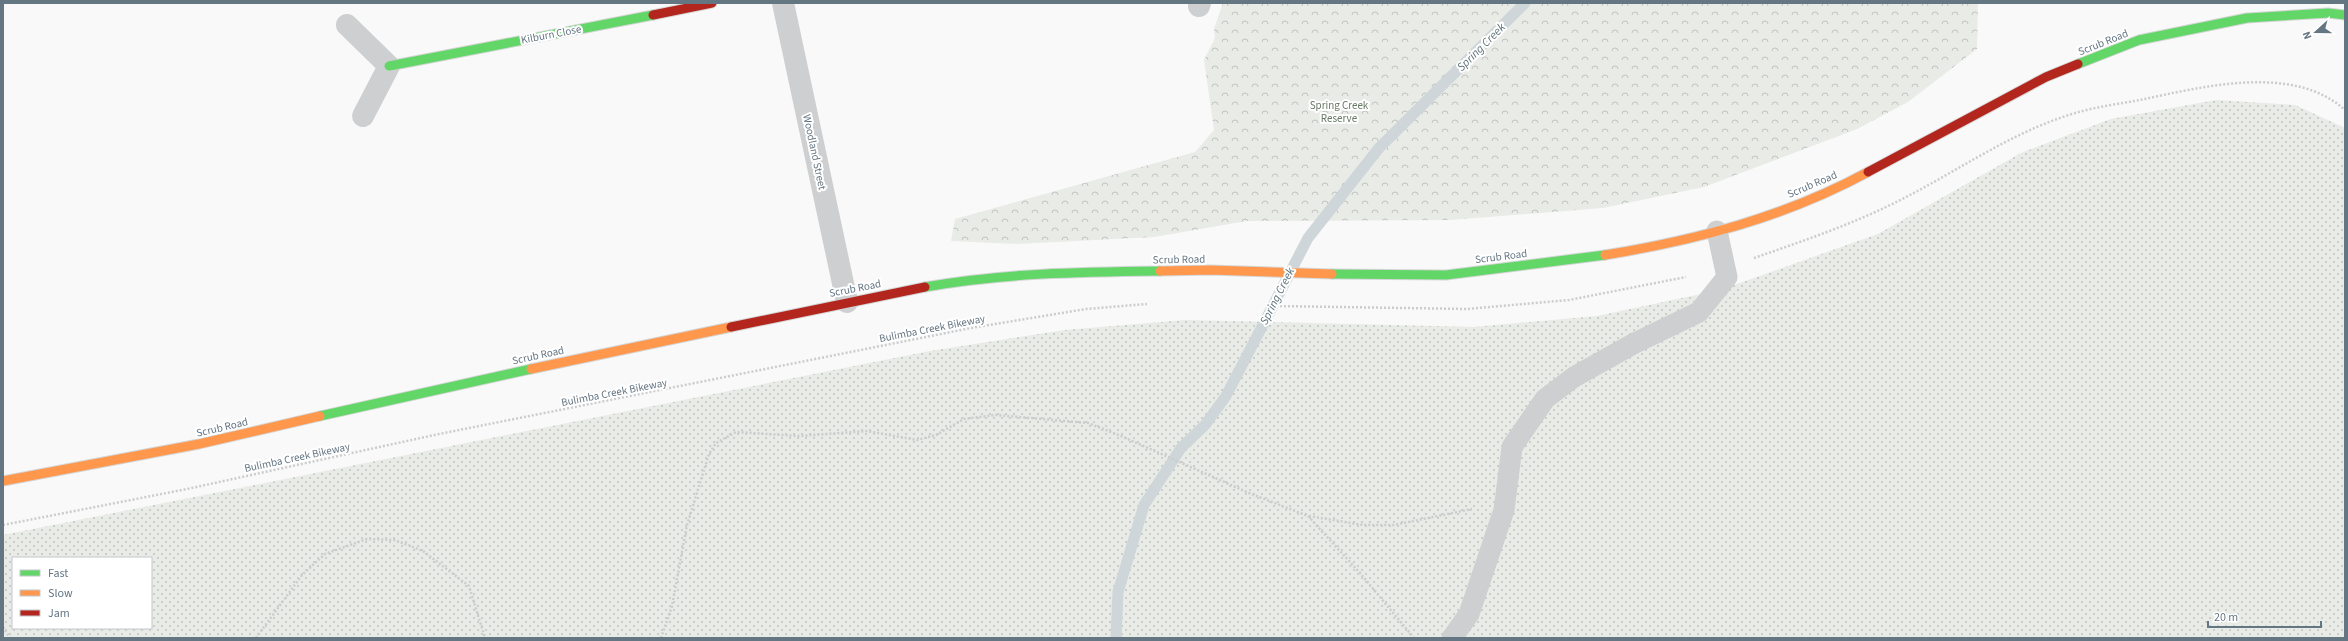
<svg xmlns="http://www.w3.org/2000/svg" width="2348" height="641" font-family="'Source Sans 3',sans-serif">
<style>
.grass{fill:url(#grass-dots);fill-rule:evenodd}
.forest{fill:url(#forest-crowns)}
.lines{fill:none;stroke-linecap:round;stroke-linejoin:round}
.stream{stroke:#ced6d9;stroke-width:11}
.fast-casing{stroke:#d5d6d7;stroke-width:11}
.slow-casing{stroke:#d5d6d7;stroke-width:11}
.jam-casing{stroke:#d5d6d7;stroke-width:11}
.path{stroke:#cbcccd;stroke-width:2.5;stroke-dasharray:2 2;stroke-linecap:butt}
.lane{stroke:#cecfd0;stroke-width:21}
.street{stroke:#cecfd0;stroke-width:22}
.fast{stroke:#63d668;stroke-width:9}
.slow{stroke:#ff974d;stroke-width:9}
.jam{stroke:#b3261e;stroke-width:9}
.labels{text-anchor:middle;stroke-width:4;stroke-linejoin:round;paint-order:stroke}
.street-label{font-size:11px;fill:#657683;stroke:#fff}
.park-label{font-size:11px;fill:#687a64;stroke:#fff}
.water-label{font-size:12px;font-style:italic;fill:#60757c;stroke:#fff}
</style>
<defs>
<pattern id="grass-dots" width="8" height="8" patternUnits="userSpaceOnUse"><rect width="8" height="8" fill="#e8ebe6"/><path d="M2 2h.1M6 6h.1" fill="none" stroke="#c0c3c0" stroke-width="1.8" stroke-linecap="round"/></pattern>
<pattern id="forest-crowns" width="20" height="18" patternUnits="userSpaceOnUse"><rect width="20" height="18" fill="#e8ebe6"/><path d="M2 6a3 3 0 1 1 6 0M12 15a3 3 0 1 1 6 0" fill="none" stroke="#c0c3c0"/></pattern>
</defs>
<rect width="100%" height="100%" fill="#f9f9f9"/>
<path class="grass" d="M 2216,100 L 2295,105 L 2345,128 L 2345,638 L 3,638 L 3,535 L 930,351 L 1065,330 L 1185,320 L 1474,327 L 1597,316 L 1720,290 L 1878,234 L 2021,153 L 2111,119 ZM 13,558 L 151,558 L 151,628 L 13,628 Z"/>
<polygon class="forest" points="1223,3 1978,3 1977,49 1908,102 1857,129 1704,187 1603,208 1451,220 1247,221 1154,237 1017,244 951,241 955,219 1195,152 1214,130 1204,60 1215,38 1214,29"/>
<g class="lines">
<polyline class="stream" points="1116,638 1118,592 1144,505 1181,448 1205,425 1226,396 1308,238 1379,148 1525,3"/>
<defs>
<g id="fast">
<polyline points="2078,64 2139,40 2247,18 2328,13 2345,15"/>
<polyline points="389,66 653,15"/>
<polyline points="1332,274 1446,275 1605,255"/>
<path d="M 925,287 C 1003,273 1081,272 1160,271"/>
<polyline points="320,416 531,369"/>
</g>
<g id="slow">
<path d="M 1605,255 C 1697,240 1785,217 1868,172"/>
<polyline points="1160,271 1210,270 1332,274"/>
<polyline points="531,369 731,327"/>
<polyline points="3,481 199,444 320,416"/>
</g>
<g id="jam">
<polyline points="653,15 712,3"/>
<polyline points="1868,172 2046,77 2078,64"/>
<polyline points="731,327 925,287"/>
</g>
</defs>
<use href="#fast" class="fast-casing"/>
<use href="#slow" class="slow-casing"/>
<use href="#jam" class="jam-casing"/>
<g class="path">
<path d="M 1754,258 C 1806,240 1859,222 1908,196 C 1962,168 2013,132 2072,114 C 2094,107 2118,104 2140,100 C 2202,87 2293,63 2345,110"/>
<polyline points="1276,306 1467,309 1569,300 1686,277"/>
<polyline points="1309,516 1363,525 1394,525 1472,509"/>
<polyline points="3,525 187,489 439,434 971,328 1086,309 1147,304"/>
<polyline points="3,627 10,638"/>
<polyline points="256,638 302,575 325,554 367,539 395,540 423,551 469,586 485,638"/>
<polyline points="661,638 672,606 687,525 709,454 716,443 736,432 799,436 867,431 917,440 936,435 964,419 996,415 1088,423 1121,436 1249,493 1308,516 1360,573 1414,638"/>
</g>
<polyline class="lane" points="1452,638 1469,614 1504,510 1512,447 1545,399 1574,377 1633,344 1699,312 1727,277 1717,231"/>
<g class="street">
<polyline points="783,3 847,302"/>
<polyline points="1199,6 1200,3"/>
<polyline points="347,25 389,66 363,116"/>
</g>
<use href="#fast" class="fast"/>
<use href="#slow" class="slow"/>
<use href="#jam" class="jam"/>
</g>
<g class="labels">
<g class="street-label">
<text transform="translate(551 34) rotate(-11)" y="4">Kilburn Close</text>
<text transform="translate(2103 42) rotate(-22)" y="4">Scrub Road</text>
<text transform="translate(815 152) rotate(78)" y="4">Woodland Street</text>
<text transform="translate(1812 184) rotate(-23)" y="4">Scrub Road</text>
<text transform="translate(1501 256) rotate(-7)" y="4">Scrub Road</text>
<text transform="translate(1179 259) rotate(-1)" y="4">Scrub Road</text>
<text transform="translate(855 288) rotate(-11)" y="4">Scrub Road</text>
<text transform="translate(932 328) rotate(-11)" y="4">Bulimba Creek Bikeway</text>
<text transform="translate(538 355) rotate(-12)" y="4">Scrub Road</text>
<text transform="translate(614 392) rotate(-11)" y="4">Bulimba Creek Bikeway</text>
<text transform="translate(222 427) rotate(-13)" y="4">Scrub Road</text>
<text transform="translate(297 457) rotate(-12)" y="4">Bulimba Creek Bikeway</text>
</g>
<g class="park-label">
<text x="1339" y="109">Spring Creek<tspan x="1339" dy="13">Reserve</tspan></text>
</g>
<g class="water-label">
<text transform="translate(1481 47) rotate(-45)" y="4">Spring Creek</text>
<text transform="translate(1277 296) rotate(-63)" y="4">Spring Creek</text>
</g>
</g>
<rect width="2348" height="641" fill="none" stroke="#657683" stroke-width="8"/>
<rect x="12" y="557" width="140" height="72" fill="#ffffff" stroke="#c1c8cd"/>
<rect x="20" y="570" width="20" height="6" fill="#63d668" stroke="#c1c8cd"/>
<text x="48" y="577" font-size="12" fill="#657683">Fast</text>
<rect x="20" y="590" width="20" height="6" fill="#ff974d" stroke="#c1c8cd"/>
<text x="48" y="597" font-size="12" fill="#657683">Slow</text>
<rect x="20" y="610" width="20" height="6" fill="#b3261e" stroke="#c1c8cd"/>
<text x="48" y="617" font-size="12" fill="#657683">Jam</text>
<g transform="translate(2316 32) rotate(249)" stroke="#ffffff" stroke-width="3" paint-order="stroke">
<path d="M0-3L7 15L0 10L-7 15Z" fill="#657683"/>
<text y="-6" font-size="11" font-weight="bold" text-anchor="middle" fill="#657683">N</text>
</g>
<path d="M2208 621v6h113v-6" fill="none" stroke="#657683" stroke-width="2"/>
<text x="2214" y="621" font-size="12" fill="#657683" stroke="#ffffff" stroke-width="3" paint-order="stroke">20 m</text>
</svg>
